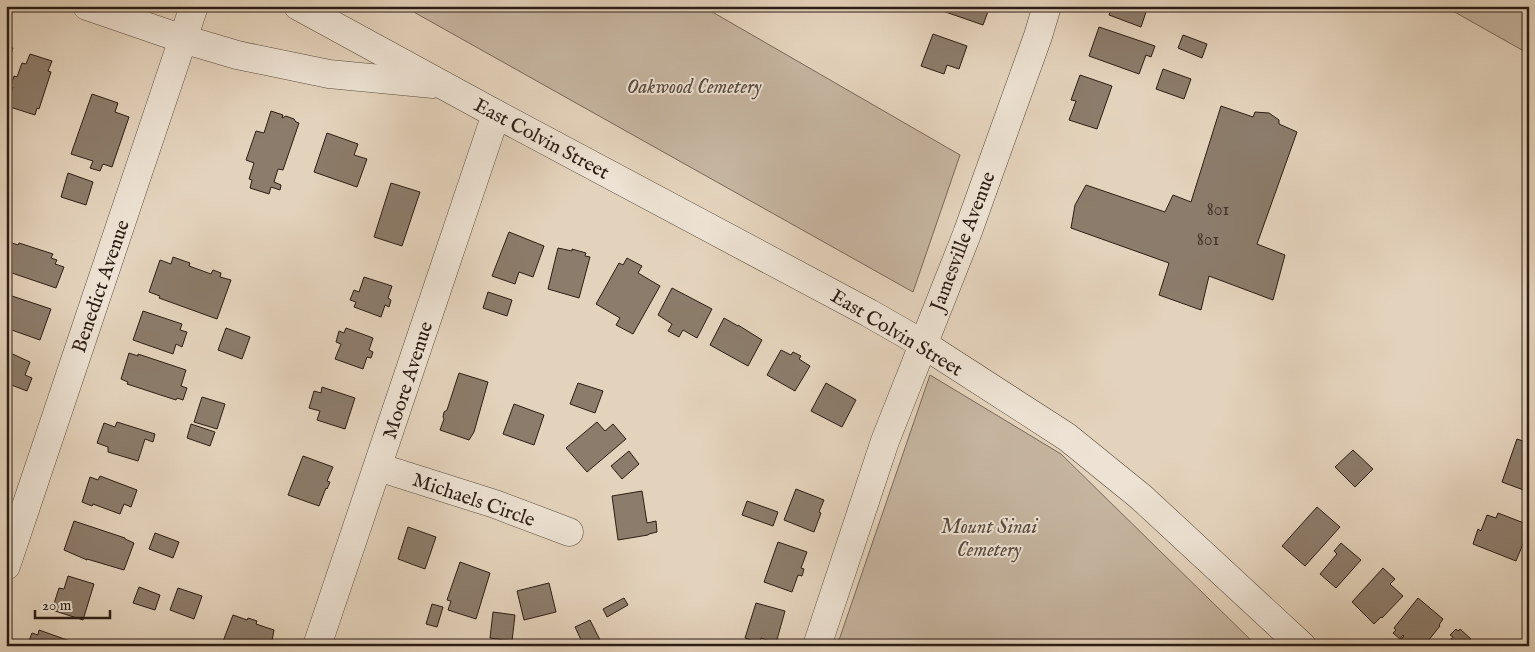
<svg xmlns="http://www.w3.org/2000/svg" width="1535" height="652" font-family="'IM FELL English',serif">
<style>
.green{fill:#c5b49f;stroke:#78685a}
.building{fill:#8c7c6b;stroke:#2c1d14}
.lines{fill:none;stroke-linecap:round;stroke-linejoin:round}
.minor-casing{stroke:#5a4a3e;stroke-width:29}
.minor{stroke:#ede2d3;stroke-width:28}
.labels{text-anchor:middle;stroke-width:4;stroke-linejoin:round;paint-order:stroke}
.number-label{font-size:18px;fill:#44352a}
.park-label{font-size:20px;font-style:italic;fill:#5a4a3e;stroke:#ede2d3}
.street-label{font-size:20px;fill:#2c1d14;stroke:#ede2d3}
</style>
<rect width="100%" height="100%" fill="#e4d3bc"/>
<filter id="stains"><feTurbulence type="fractalNoise" baseFrequency=".004" numOctaves="4"/><feColorMatrix values="0 0 0 0 .2 0 0 0 0 .09 0 0 0 0 .02 0 0 0 .5 -.17"/></filter>
<radialGradient id="worn" r=".72"><stop offset=".6" stop-color="#630" stop-opacity="0"/><stop offset="1" stop-color="#630" stop-opacity=".3"/></radialGradient>
<g class="green">
<polygon points="403,6 702,6 960,155 913,292"/>
<polygon points="1444,6 1529,6 1529,54"/>
<polygon points="930,375 1061,454 1257,646 837,646"/>
</g>
<g class="building">
<polygon points="938,6 990,6 983,25 937,9"/>
<polygon points="1112,6 1148,6 1141,27 1109,15"/>
<polygon points="1099,27 1155,46 1151,57 1146,55 1139,74 1089,56"/>
<polygon points="933,34 967,46 959,69 947,65 944,74 921,66"/>
<polygon points="1183,35 1207,44 1202,58 1178,48"/>
<polygon points="6,46 13,48 6,69"/>
<polygon points="30,54 52,61 48,71 51,72 39,109 37,108 35,115 7,106 13,87 11,86 14,76 17,77 22,63 26,64"/>
<polygon points="1163,69 1191,79 1184,99 1156,89"/>
<polygon points="1080,75 1112,86 1097,129 1069,120 1076,101 1071,100"/>
<polygon points="92,94 118,103 115,112 129,117 112,167 103,164 100,171 90,168 93,161 71,154"/>
<polygon points="1221,106 1253,117 1255,112 1269,113 1279,120 1279,124 1297,132 1257,244 1285,255 1273,300 1209,276 1201,310 1159,295 1169,263 1071,228 1075,205 1086,185 1165,212 1173,195 1191,202"/>
<polygon points="271,111 283,115 282,118 286,116 294,119 296,122 299,123 283,170 278,169 274,182 281,185 280,190 271,187 269,194 250,188 252,180 249,179 254,163 246,160 256,131 264,133"/>
<polygon points="327,133 358,144 354,155 367,159 357,187 314,172"/>
<polygon points="68,173 93,182 86,205 61,197"/>
<polygon points="391,183 420,192 402,246 374,237"/>
<polygon points="509,232 544,246 533,277 519,272 515,284 492,276"/>
<polygon points="6,241 18,245 19,243 53,254 51,258 57,260 55,264 64,267 56,288 6,271"/>
<polygon points="558,248 572,251 572,249 586,253 585,256 590,257 579,298 548,289"/>
<polygon points="173,257 190,263 189,266 211,274 213,270 221,273 220,277 231,280 217,319 159,298 160,296 149,292 160,260 171,264"/>
<polygon points="627,258 642,266 638,273 660,286 633,334 616,325 620,318 596,304 619,263 623,265"/>
<polygon points="364,277 392,286 388,298 391,300 389,307 385,305 381,317 354,307 356,302 350,300 354,290 359,292"/>
<polygon points="672,288 712,309 697,338 683,330 679,337 668,331 672,324 658,315"/>
<polygon points="488,292 512,300 507,316 483,308"/>
<polygon points="6,294 51,309 40,340 6,328"/>
<polygon points="143,311 182,324 180,330 187,332 182,347 176,344 173,354 133,340"/>
<polygon points="724,318 738,326 738,325 762,340 748,366 710,345"/>
<polygon points="226,328 250,337 242,359 218,350"/>
<polygon points="346,328 373,338 369,350 373,352 371,358 367,357 363,369 335,359 341,344 336,342 339,331 344,333"/>
<polygon points="781,350 791,355 793,352 801,356 799,359 810,366 795,391 767,375"/>
<polygon points="6,351 30,362 25,375 32,378 27,391 6,383"/>
<polygon points="129,353 138,356 138,354 186,370 181,386 187,388 183,400 177,398 176,400 127,384 128,382 121,379"/>
<polygon points="459,373 488,382 474,432 469,440 440,430 444,419 443,417 444,412 447,410"/>
<polygon points="578,383 603,391 595,413 570,404"/>
<polygon points="826,383 856,400 842,427 811,411"/>
<polygon points="322,387 355,398 345,429 317,420 320,411 309,408 314,391 321,393"/>
<polygon points="202,397 225,404 217,429 194,422"/>
<polygon points="514,404 544,415 534,445 503,434"/>
<polygon points="1529,411 1529,424 1524,423"/>
<polygon points="117,422 155,434 153,442 145,439 138,461 108,452 108,447 97,443 104,423 115,427"/>
<polygon points="597,422 605,431 613,424 626,439 587,472 566,448"/>
<polygon points="191,424 215,432 210,446 187,438"/>
<polygon points="1517,439 1529,443 1529,492 1502,482"/>
<polygon points="1353,450 1373,469 1355,487 1335,467"/>
<polygon points="629,451 639,464 622,479 611,466"/>
<polygon points="303,456 333,467 327,481 330,482 327,489 326,488 319,506 288,495"/>
<polygon points="100,476 137,490 131,507 124,504 120,514 93,504 92,506 82,502 90,477 98,480"/>
<polygon points="796,489 824,500 819,512 821,513 814,532 784,520"/>
<polygon points="642,491 647,523 656,521 657,532 649,534 648,535 618,540 612,496"/>
<polygon points="747,501 778,512 773,526 742,515"/>
<polygon points="1317,507 1340,527 1305,566 1282,546"/>
<polygon points="1498,513 1529,525 1529,535 1527,534 1516,561 1473,544 1478,529 1481,531 1487,515 1496,518"/>
<polygon points="74,521 125,538 125,539 134,543 124,570 87,559 87,560 64,550"/>
<polygon points="408,527 436,537 425,569 398,559"/>
<polygon points="155,533 179,542 173,558 149,549"/>
<polygon points="778,542 807,552 801,568 804,569 802,576 798,575 792,592 764,582"/>
<polygon points="1341,543 1361,560 1336,588 1320,574 1337,554 1334,551"/>
<polygon points="460,562 490,573 476,619 448,610 451,601 447,600"/>
<polygon points="1383,568 1395,579 1390,584 1403,596 1382,618 1381,617 1374,624 1352,602"/>
<polygon points="68,576 94,584 83,620 52,610 59,588 64,589"/>
<polygon points="549,583 556,612 524,620 517,591"/>
<polygon points="139,587 160,595 155,610 133,603"/>
<polygon points="178,588 202,596 194,619 170,610"/>
<polygon points="624,598 628,605 607,617 603,609"/>
<polygon points="1418,598 1443,619 1439,625 1440,626 1424,646 1399,646 1397,644 1404,636 1403,635 1400,639 1393,633 1396,630 1394,628"/>
<polygon points="756,603 785,611 776,643 761,638 759,643 745,638"/>
<polygon points="432,604 443,607 437,627 426,624"/>
<polygon points="493,612 515,615 512,641 490,638"/>
<polygon points="233,615 247,620 248,618 257,621 256,624 274,630 271,646 226,646 222,644"/>
<polygon points="590,620 600,640 589,646 584,646 575,627"/>
<polygon points="1456,629 1458,631 1460,629 1471,639 1467,644 1469,646 1445,646 1453,637 1450,635"/>
<polygon points="39,630 84,646 27,646 32,633 38,635"/>
</g>
<g class="lines">
<defs>
<g id="minor">
<polyline points="87,6 183,39 237,55 329,74 433,84"/>
<polyline points="298,6 496,114 869,313 923,344 1067,437 1141,497 1302,646"/>
<polyline points="378,467 495,504 569,532"/>
<polyline points="6,566 194,6"/>
<polyline points="317,646 496,114"/>
<polyline points="817,646 885,441 967,234 1038,36 1047,6"/>
</g>
</defs>
<use href="#minor" class="minor-casing"/>
<use href="#minor" class="minor"/>
</g>
<g class="labels">
<g class="number-label">
<text x="1218" y="215">801</text>
<text x="1208" y="245">801</text>
</g>
<g class="park-label">
<text x="694" y="93">Oakwood Cemetery</text>
<text x="989" y="533">Mount Sinai<tspan x="989" dy="23">Cemetery</tspan></text>
</g>
<g class="street-label">
<text transform="translate(542 138) rotate(28)" y="7">East Colvin Street</text>
<text transform="translate(962 241) rotate(-69)" y="7">Jamesville Avenue</text>
<text transform="translate(100 286) rotate(-71)" y="7">Benedict Avenue</text>
<text transform="translate(897 332) rotate(31)" y="7">East Colvin Street</text>
<text transform="translate(407 380) rotate(-72)" y="7">Moore Avenue</text>
<text transform="translate(474 499) rotate(19)" y="7">Michaels Circle</text>
</g>
</g>
<rect width="1535" height="652" fill="none" stroke="#e4d3bc" stroke-width="25"/>
<rect x="8" y="8" width="1520" height="637" fill="none" stroke="#2c1d14" stroke-width="2.5"/>
<rect x="12" y="12" width="1510" height="627" fill="none" stroke="#2c1d14"/>
<path d="M35 610v8h75v-8" fill="none" stroke="#2c1d14" stroke-width="2.5"/>
<text x="42" y="610" font-size="15" fill="#2c1d14" stroke="#ede2d3" stroke-width="4" paint-order="stroke">20 m</text>
<rect width="100%" height="100%" filter="url(#stains)"/>
<rect width="100%" height="100%" fill="url(#worn)"/>
</svg>
